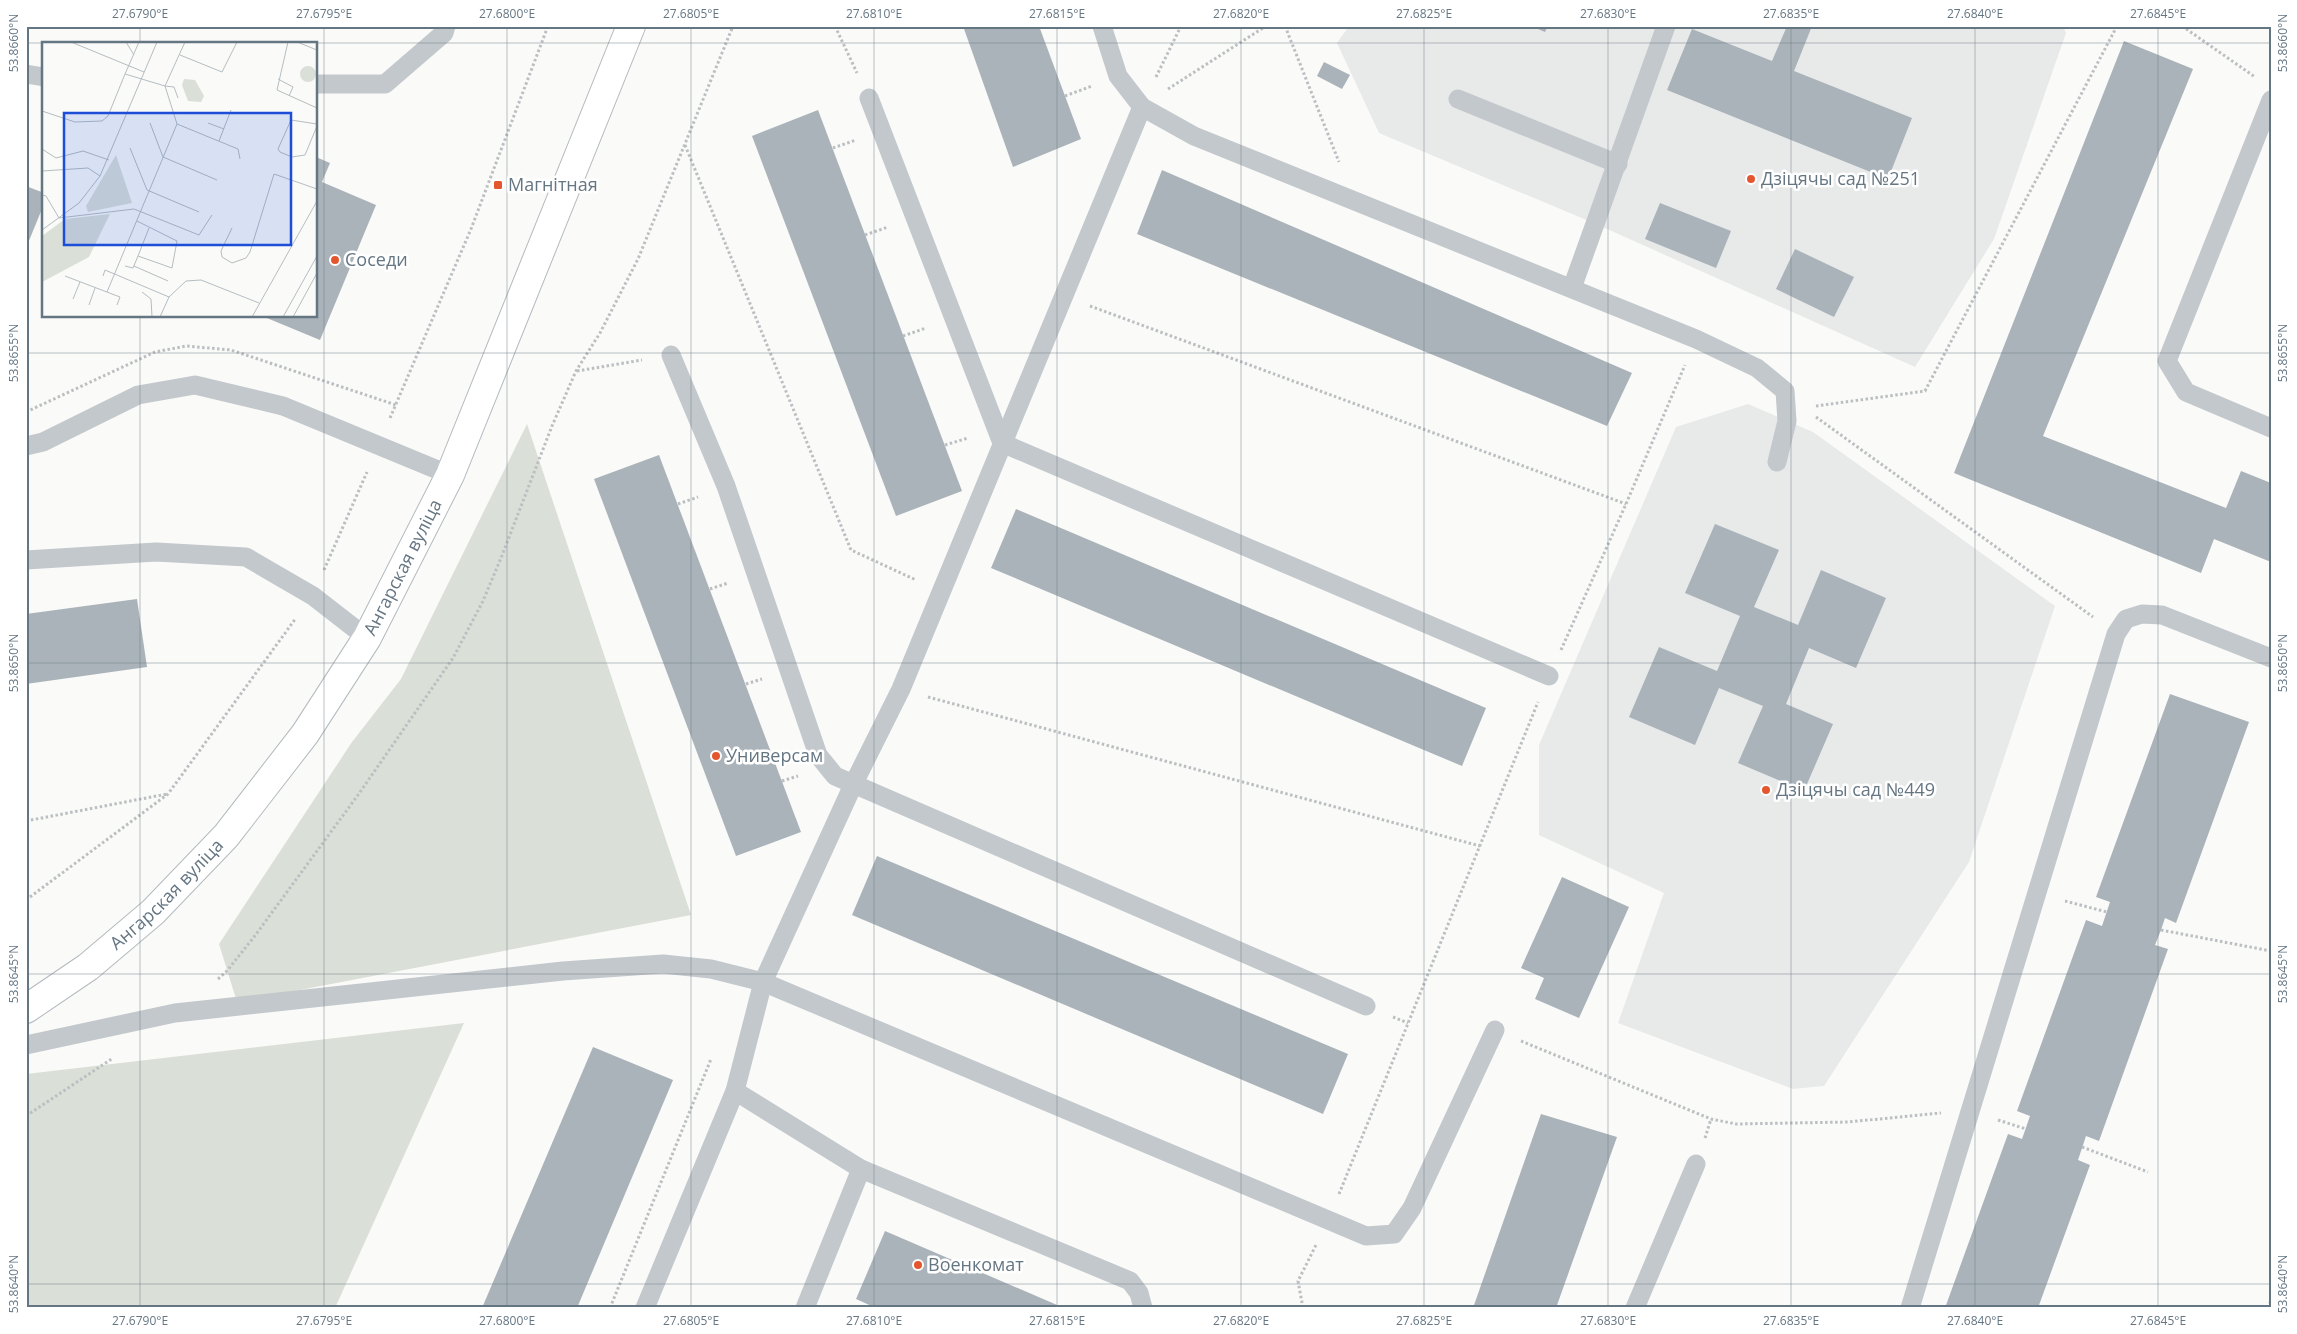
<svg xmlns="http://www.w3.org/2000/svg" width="2297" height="1334" font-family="'Open Sans',sans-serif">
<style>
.built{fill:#e8e9e9}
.green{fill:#dadfd7}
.building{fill:#aab3b9}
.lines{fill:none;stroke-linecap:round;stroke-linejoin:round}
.secondary-casing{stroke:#b3babf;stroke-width:30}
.path{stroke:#bbbfc2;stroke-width:3;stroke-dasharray:2.5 2.5;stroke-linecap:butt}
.lane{stroke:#c3c8cc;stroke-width:19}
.secondary{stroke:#fff;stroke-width:28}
.ticks{fill:none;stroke:#657683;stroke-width:1;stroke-opacity:0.45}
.poi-dot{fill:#e4572e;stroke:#fff;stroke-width:2}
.labels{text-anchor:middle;stroke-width:5;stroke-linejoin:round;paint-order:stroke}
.poi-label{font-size:18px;fill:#657683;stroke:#fff;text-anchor:start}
.street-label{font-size:18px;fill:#657683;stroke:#fff}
.inset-road{fill:none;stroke:#b5bdc2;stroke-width:1}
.view{fill:#1d4ed8;fill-opacity:0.15;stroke:#1d4ed8;stroke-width:2.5}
.inset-edge{fill:none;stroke:#657683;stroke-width:2.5}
.neatline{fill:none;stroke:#657683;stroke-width:2}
.ticks-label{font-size:12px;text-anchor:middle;fill:#657683}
</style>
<rect width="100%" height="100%" fill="#fafaf8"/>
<g class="built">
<polygon points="1349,26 2063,26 2066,33 1994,239 1915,367 1596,224 1379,133 1337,43"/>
<polygon points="1748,404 1813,432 2055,606 1969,862 1824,1086 1793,1089 1618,1023 1664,893 1539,835 1539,745 1676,427"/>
</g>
<g class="green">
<polygon points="527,424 691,915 237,1002 219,944 352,742 401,679"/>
<polygon points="464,1023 335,1308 26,1308 26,1074"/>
</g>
<g class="building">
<polygon points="963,26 1039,26 1081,139 1013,167"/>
<polygon points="1531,26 1548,26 1545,32"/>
<polygon points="1787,26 1812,26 1794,71 1912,118 1888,179 1667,90 1692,29 1772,61"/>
<polygon points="2124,41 2193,69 2043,436 2226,508 2241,471 2271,483 2271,562 2214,539 2201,573 1954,473"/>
<polygon points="1324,62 1350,75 1342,89 1317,76"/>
<polygon points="818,110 962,491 896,516 752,136"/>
<polygon points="316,157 330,163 322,182 376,205 320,340 262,316 316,316"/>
<polygon points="1162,170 1632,373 1607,426 1137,234"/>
<polygon points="26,186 44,193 44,204 26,248"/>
<polygon points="1660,203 1731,231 1716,268 1645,239"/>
<polygon points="1795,249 1854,277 1834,317 1776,289"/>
<polygon points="659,455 801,832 736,856 594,479"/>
<polygon points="1016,509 1486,708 1462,766 991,568"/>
<polygon points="1715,524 1779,550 1754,607 1798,625 1821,570 1886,598 1856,668 1809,648 1786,704 1833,724 1804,791 1738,763 1763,706 1719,688 1695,745 1629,717 1659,647 1717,671 1740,616 1685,593"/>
<polygon points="137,599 147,667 26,684 26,614"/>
<polygon points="2170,694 2249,722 2176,923 2165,918 2161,930 2155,945 2168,949 2099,1141 2086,1136 2078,1160 2090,1165 2038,1308 1945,1308 2008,1134 2022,1139 2030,1116 2017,1111 2086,920 2102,926 2110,902 2096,897"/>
<polygon points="877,856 1348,1054 1323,1114 852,915"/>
<polygon points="1562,877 1629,907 1579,1018 1535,999 1544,978 1521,968"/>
<polygon points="593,1047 673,1080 577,1308 482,1308"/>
<polygon points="1541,1114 1617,1137 1556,1308 1473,1308"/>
<polygon points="885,1231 1064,1308 876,1308 856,1299"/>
</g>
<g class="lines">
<defs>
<g id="secondary">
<path id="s1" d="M 26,1009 L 88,967 L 153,912 L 226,836 L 305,734 L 367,638 L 450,475 L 631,26"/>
</g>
</defs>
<use href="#secondary" class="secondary-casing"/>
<g class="path">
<polyline points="835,26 857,73"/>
<polyline points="1285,26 1339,162"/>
<polyline points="2182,26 2255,77"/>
<polyline points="1156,77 1181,26"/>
<polyline points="1168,89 1266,26"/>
<polyline points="1065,96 1092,86"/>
<polyline points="685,145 851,550 916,580"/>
<polyline points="833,148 856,140"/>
<polyline points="865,235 888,227"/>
<polyline points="1090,306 1626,504"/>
<polyline points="903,336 926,328"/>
<polyline points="577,371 642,360"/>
<polyline points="1816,406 1925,391 2117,26"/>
<polyline points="26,412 155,352 186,346 231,350 396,405"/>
<polyline points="1816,417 2093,617"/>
<polyline points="390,418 471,229 548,26"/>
<polyline points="945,445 968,438"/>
<polyline points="678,504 698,497"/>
<polyline points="324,570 367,472"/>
<polyline points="710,589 728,583"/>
<polyline points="1561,650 1626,504 1685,365"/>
<polyline points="746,684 762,679"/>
<polyline points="928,697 1480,846"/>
<polyline points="782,781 798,776"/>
<polyline points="26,821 167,794"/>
<polyline points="26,900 168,794 296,618"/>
<polyline points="2065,901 2107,912"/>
<polyline points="2161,930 2271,951"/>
<polyline points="218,979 226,972 254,937 358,795 453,658 483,601 501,558 552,426 576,371 600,333 638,259 733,26"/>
<polyline points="1393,1017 1408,1023"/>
<polyline points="1521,1041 1711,1119 1736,1124 1848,1122 1941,1113"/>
<polyline points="26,1116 113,1058"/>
<polyline points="1998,1120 2026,1129"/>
<polyline points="1705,1138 1711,1119"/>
<polyline points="2082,1147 2148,1172"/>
<polyline points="1339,1194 1538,702"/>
<polyline points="610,1308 711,1059"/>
<polyline points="1303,1308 1298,1281 1316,1245"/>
<polyline points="2267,1308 2271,1301"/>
</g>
<g class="lane">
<polyline points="1102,26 1118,76 1142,107 1194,136 1696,339 1757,368 1785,391 1787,421 1777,462"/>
<polyline points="26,74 44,77"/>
<polyline points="316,84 385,84 444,33 446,26"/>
<polyline points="869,98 1002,443 1549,676"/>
<polyline points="1458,99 1618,164"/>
<polyline points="2271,100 2167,361 2186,392 2271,428"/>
<polyline points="1572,288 1666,26"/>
<polyline points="671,355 726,486 818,755 835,776 1366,1006"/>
<polyline points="26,446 43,442 138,395 195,385 283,406 450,475"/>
<polyline points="26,560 156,552 246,557 313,596 367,638"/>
<polyline points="26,1045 175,1013 563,971 663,964 711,969 763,982 1366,1236 1394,1234 1412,1208 1495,1030"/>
<polyline points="735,1091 861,1169 1130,1281 1139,1293 1143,1308"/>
<polyline points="645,1308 735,1091 763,982 853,785 901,689 1142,107"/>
<polyline points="805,1308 861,1169"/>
<polyline points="1635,1308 1696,1164"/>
<polyline points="1910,1308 2116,634 2126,619 2142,614 2162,615 2271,658"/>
</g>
<use href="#secondary" class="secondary"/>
</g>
<path class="ticks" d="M 140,26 L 140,44M 324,26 L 324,1308M 507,26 L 507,1308M 691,26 L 691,1308M 874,26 L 874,1308M 1057,26 L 1057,1308M 1241,26 L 1241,1308M 1424,26 L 1424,1308M 1608,26 L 1608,1308M 1791,26 L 1791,1308M 1975,26 L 1975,1308M 2158,26 L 2158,1308M 26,43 L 2271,43M 140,316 L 140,1308M 26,353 L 2271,353M 26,663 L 2271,663M 26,974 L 2271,974M 26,1284 L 2271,1284"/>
<g class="poi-dot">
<circle cx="1751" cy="179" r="5"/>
<rect x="493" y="180" width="10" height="10" rx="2.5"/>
<circle cx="335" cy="260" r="5"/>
<circle cx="716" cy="756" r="5"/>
<circle cx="1766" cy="790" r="5"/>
<circle cx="918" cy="1265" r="5"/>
</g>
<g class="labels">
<g class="poi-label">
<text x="1761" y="185">Дзіцячы сад №251</text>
<text x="508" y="191">Магнітная</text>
<text x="345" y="266">Соседи</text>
<text x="726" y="762">Универсам</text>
<text x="1776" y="796">Дзіцячы сад №449</text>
<text x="928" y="1271">Военкомат</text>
</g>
<g class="street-label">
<text dy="6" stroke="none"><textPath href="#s1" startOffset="588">Ангарская вуліца</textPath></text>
<text dy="6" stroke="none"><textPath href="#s1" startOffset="182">Ангарская вуліца</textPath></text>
</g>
</g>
<g transform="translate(42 42)">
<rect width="275" height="275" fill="#fafaf8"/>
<path d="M258 32a8 8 0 1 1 16 0a8 8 0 1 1-16 0ZM 142,37 L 153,38 L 162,54 L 159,60 L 146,59 L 140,43 ZM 74,113 L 90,161 L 46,170 L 44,164 ZM 68,172 L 47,215 L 0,240 L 0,194 L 23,177 Z" fill="#dadfd7"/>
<path class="inset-road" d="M 29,0 L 102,30M 84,0 L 92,13M 246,0 L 235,48 L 275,66M 255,0 L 275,8M 138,13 L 180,30 L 195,0M 83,32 L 97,0M 236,37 L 251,45 L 247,54M 136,56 L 132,45 L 123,44 L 143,0M 0,69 L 33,80 L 60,79 L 66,74 L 83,32 L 123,44 L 135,82 L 196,107 L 198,117M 108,81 L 121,115 L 175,138M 166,81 L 182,87M 275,82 L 249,78 L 236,107 L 238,110 L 250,115 L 263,113 L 275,84M 177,99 L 189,68M 88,106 L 105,148 L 157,170M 0,107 L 14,116 L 41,109 L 67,118M 0,129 L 46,126 L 58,134M 0,153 L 4,154 L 17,176 L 92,167 L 157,193 L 170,173M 95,179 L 135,199 L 130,226 L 96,214 L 107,186M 190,186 L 179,209 L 180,215 L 190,221 L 204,216 L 208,210 L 232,132 L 275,147M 0,188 L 37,161 L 58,134 L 115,0M 83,224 L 91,226 L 96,214M 92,224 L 126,239M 23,234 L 78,255 L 75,263M 61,234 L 63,228 L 127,255M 65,250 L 135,82M 100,250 L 109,257 L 110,275M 31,257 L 38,240M 47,263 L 53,246M 118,275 L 127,255 L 144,239 L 159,238 L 217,261M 210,275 L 275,159M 241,275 L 275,214M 251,275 L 275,231"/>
<path class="view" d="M 22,71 L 249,71 L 249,203 L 22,203 Z"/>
<rect width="275" height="275" class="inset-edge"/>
</g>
<rect width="2297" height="1334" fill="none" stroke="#ffffff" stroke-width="55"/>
<rect x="28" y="28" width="2242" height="1278" class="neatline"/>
<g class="ticks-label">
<text x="140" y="18">27.6790°E</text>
<text x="324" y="18">27.6795°E</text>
<text x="507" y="18">27.6800°E</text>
<text x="691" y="18">27.6805°E</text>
<text x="874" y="18">27.6810°E</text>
<text x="1057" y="18">27.6815°E</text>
<text x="1241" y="18">27.6820°E</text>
<text x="1424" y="18">27.6825°E</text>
<text x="1608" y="18">27.6830°E</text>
<text x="1791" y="18">27.6835°E</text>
<text x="1975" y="18">27.6840°E</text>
<text x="2158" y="18">27.6845°E</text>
<text transform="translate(14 43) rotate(-90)" y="4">53.8660°N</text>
<text transform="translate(2283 43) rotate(-90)" y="4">53.8660°N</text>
<text transform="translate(14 353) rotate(-90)" y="4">53.8655°N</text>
<text transform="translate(2283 353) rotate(-90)" y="4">53.8655°N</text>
<text transform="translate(14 663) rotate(-90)" y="4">53.8650°N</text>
<text transform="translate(2283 663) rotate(-90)" y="4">53.8650°N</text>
<text transform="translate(14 974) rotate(-90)" y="4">53.8645°N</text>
<text transform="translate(2283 974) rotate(-90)" y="4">53.8645°N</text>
<text transform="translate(14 1284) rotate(-90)" y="4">53.8640°N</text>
<text transform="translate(2283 1284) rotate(-90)" y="4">53.8640°N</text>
<text x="140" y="1325">27.6790°E</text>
<text x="324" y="1325">27.6795°E</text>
<text x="507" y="1325">27.6800°E</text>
<text x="691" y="1325">27.6805°E</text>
<text x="874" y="1325">27.6810°E</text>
<text x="1057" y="1325">27.6815°E</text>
<text x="1241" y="1325">27.6820°E</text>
<text x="1424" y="1325">27.6825°E</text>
<text x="1608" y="1325">27.6830°E</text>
<text x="1791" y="1325">27.6835°E</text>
<text x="1975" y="1325">27.6840°E</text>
<text x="2158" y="1325">27.6845°E</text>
</g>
</svg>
